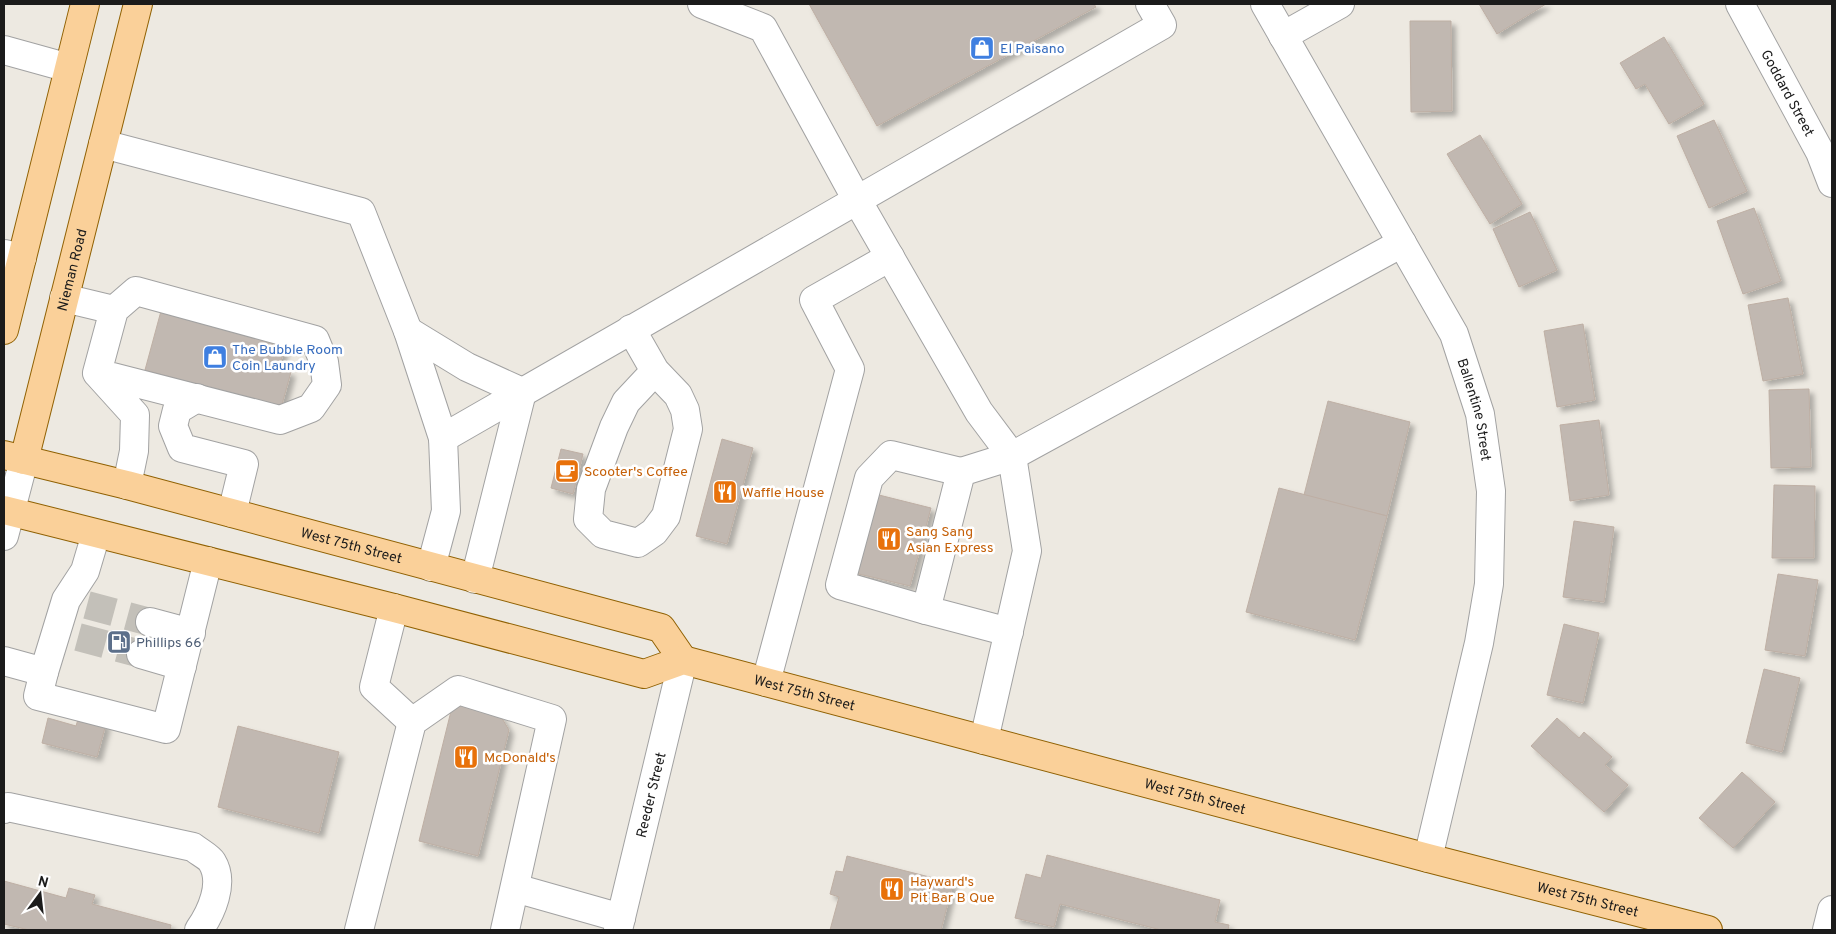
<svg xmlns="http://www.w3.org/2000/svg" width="1836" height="934" font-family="Overpass,sans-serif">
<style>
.building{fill:#c1b8b1;stroke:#beafa4;filter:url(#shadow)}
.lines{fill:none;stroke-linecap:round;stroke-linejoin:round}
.minor-tunnel{stroke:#c3c0b9;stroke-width:28;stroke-dasharray:28 14;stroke-linecap:butt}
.minor-casing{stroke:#a2a2a2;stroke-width:30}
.major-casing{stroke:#906103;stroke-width:30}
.minor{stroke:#fff;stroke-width:28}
.major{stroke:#fad099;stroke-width:28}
.labels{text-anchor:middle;stroke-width:5;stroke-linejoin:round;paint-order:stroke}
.shop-label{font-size:14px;fill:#366cbe;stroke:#fff;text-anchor:start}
.street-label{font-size:14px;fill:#1b1b1b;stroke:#fff}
.food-label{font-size:14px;fill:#c56008;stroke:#fff;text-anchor:start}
.service-label{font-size:14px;fill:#4e5e75;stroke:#fff;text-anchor:start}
</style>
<defs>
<filter id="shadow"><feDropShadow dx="4.5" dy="4.5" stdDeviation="2.5" flood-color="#0004"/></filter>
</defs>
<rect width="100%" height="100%" fill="#ede9e1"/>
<g class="building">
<polygon points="809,4 1094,4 1096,7 877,126"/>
<polygon points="1479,4 1546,4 1497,34"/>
<polygon points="1410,21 1451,21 1452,111 1411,112"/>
<polygon points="1664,37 1704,104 1669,124 1645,84 1636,89 1620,63"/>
<polygon points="1714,120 1747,191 1709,208 1677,136"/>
<polygon points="1480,135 1522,204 1490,224 1447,154"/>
<polygon points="1754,208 1781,281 1743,294 1717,221"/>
<polygon points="1530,212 1557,270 1519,287 1493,229"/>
<polygon points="1788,298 1803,374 1763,381 1748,305"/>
<polygon points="161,311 285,345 279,369 291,372 281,408 145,370"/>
<polygon points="1583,324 1595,400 1557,407 1544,331"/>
<polygon points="1809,389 1811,467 1771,468 1769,390"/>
<polygon points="1328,401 1410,422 1387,516 1304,495"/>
<polygon points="1599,420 1609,495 1570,501 1560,425"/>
<polygon points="722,439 753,448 727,544 696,536"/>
<polygon points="561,449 583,454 573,494 551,488"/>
<polygon points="1774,485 1815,486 1814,558 1772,558"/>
<polygon points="1279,488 1387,516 1355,640 1246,612"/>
<polygon points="867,492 931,508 910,586 846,571"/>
<polygon points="1574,521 1614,527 1604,602 1563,597"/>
<polygon points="1778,574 1818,580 1805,656 1765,650"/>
<polygon points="1564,624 1599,633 1583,703 1547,695"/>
<polygon points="1764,669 1800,678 1782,752 1746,743"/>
<polygon points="453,703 500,715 509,730 478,856 419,841"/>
<polygon points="79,716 106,724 97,757 42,743 48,718 76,726"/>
<polygon points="1557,718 1579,738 1584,732 1612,757 1605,765 1628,785 1604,812 1531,746"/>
<polygon points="238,726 339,752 319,833 218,807"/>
<polygon points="1742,772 1775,802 1733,848 1699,818"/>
<polygon points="1047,855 1220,900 1215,922 1229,925 1228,930 1161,930 1060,904 1054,927 1015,918 1026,874 1041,878"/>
<polygon points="847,856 953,883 941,930 830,930 839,897 830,894 836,871 843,872"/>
<polygon points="4,881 66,898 69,888 95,895 92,904 171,925 170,930 29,930 4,924"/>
</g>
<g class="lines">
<g class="minor-tunnel">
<polyline points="87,605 150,622"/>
<polyline points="78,637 141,654"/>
</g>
<defs>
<g id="minor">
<polyline points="702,4 763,28 857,200 979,412 1012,456 1027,551 984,740"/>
<path id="s1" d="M 1265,4 L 1454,334 L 1480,414 L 1491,491 L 1489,584 L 1479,643 L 1428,858"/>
<path id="s2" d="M 1740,4 L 1820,152 L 1832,183"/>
<polyline points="1283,36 1340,4"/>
<polyline points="4,50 69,68"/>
<polyline points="103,144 361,212 408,331 443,438 446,511 431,567"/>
<polyline points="4,254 22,258"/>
<polyline points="64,298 114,310"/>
<polyline points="631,329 655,371 678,395 685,410 688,429 666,516 654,532 638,543 603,534 588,519 591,489 614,427 626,402 655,371"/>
<polyline points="408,331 467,367 522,392"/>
<polyline points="97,373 280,420 311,408 327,385 324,362 315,340 136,291 114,310 97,373 135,415 134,451 127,485"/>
<polyline points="197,398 177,410 173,426 182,448 244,464 232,513"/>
<polyline points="443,438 1162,25 1150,4"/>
<polyline points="4,536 24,460"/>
<polyline points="475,579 522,392"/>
<polyline points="394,608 374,687 412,722"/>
<polyline points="926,610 840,585 869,478 891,455 961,472"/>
<polyline points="150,622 191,633"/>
<polyline points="1009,632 926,610 961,472 1012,456 1402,243"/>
<polyline points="141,654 182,666"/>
<polyline points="4,661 44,672 66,600 85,571 96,534"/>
<polyline points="44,672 38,696 166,729 208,561"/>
<polyline points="766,682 850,369 814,300 890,257"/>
<path d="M 4,809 L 8,807 L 193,847 C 199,852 209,857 212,862 C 225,883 211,913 199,930"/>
<polyline points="515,888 621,918"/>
<polyline points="359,930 412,722 458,690 552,719 505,930"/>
<path id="s3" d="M 618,930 L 683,660"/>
<polyline points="1827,930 1832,910"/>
</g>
<g id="major">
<polyline points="4,330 85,4"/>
<path id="s4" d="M 4,455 L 127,485 L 661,628 L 683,660"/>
<path id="s5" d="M 24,460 L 138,4"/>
<path id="s6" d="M 4,510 L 394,608 L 644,674 L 683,660 L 1428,858 L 1708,930"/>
</g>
</defs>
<use href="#minor" class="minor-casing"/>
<use href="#major" class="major-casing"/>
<use href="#minor" class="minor"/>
<use href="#major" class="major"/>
</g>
<defs>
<symbol id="shop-square" viewBox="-11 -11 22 22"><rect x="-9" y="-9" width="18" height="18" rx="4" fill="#3f7fe0" stroke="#fff"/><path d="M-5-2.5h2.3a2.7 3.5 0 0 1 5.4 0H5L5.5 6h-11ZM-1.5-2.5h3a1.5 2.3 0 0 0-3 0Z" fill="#fff"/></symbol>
<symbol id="cafe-square" viewBox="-11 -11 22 22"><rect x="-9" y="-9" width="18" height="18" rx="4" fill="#e8710a" stroke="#fff"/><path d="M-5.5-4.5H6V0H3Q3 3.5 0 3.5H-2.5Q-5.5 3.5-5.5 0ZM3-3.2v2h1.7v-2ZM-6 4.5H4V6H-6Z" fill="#fff"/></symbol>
<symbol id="restaurant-square" viewBox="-11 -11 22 22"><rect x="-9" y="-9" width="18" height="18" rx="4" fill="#e8710a" stroke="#fff"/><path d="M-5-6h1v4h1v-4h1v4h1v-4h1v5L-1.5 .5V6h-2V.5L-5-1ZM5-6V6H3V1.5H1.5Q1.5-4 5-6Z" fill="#fff"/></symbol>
<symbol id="fuel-square" viewBox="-11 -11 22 22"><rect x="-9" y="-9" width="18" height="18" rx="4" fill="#5c6f8a" stroke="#fff"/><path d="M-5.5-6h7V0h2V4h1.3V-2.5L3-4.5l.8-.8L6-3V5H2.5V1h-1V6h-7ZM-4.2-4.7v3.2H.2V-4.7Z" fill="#fff"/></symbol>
</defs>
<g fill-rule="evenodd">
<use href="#shop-square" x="968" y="34" width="28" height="28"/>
<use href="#shop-square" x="201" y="343" width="28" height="28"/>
<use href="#cafe-square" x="553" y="457" width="28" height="28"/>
<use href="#restaurant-square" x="711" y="478" width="28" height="28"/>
<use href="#restaurant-square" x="875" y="525" width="28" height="28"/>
<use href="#fuel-square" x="105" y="628" width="28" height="28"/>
<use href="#restaurant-square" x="452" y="743" width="28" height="28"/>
<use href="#restaurant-square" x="878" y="875" width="28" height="28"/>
</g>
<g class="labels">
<g class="shop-label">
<text x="1000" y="53">El Paisano</text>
<text x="232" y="354">The Bubble Room<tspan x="232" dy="16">Coin Laundry</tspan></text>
</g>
<g class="street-label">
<text dy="5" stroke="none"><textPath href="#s2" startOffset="101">Goddard Street</textPath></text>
<text dy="5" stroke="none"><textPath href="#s5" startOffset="196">Nieman Road</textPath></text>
<text dy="5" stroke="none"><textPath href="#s1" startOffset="459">Ballentine Street</textPath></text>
<text dy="5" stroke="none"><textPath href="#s4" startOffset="359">West 75th Street</textPath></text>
<text dy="5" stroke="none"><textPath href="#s6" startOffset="828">West 75th Street</textPath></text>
<text dy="5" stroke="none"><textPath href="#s3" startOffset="139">Reeder Street</textPath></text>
<text dy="5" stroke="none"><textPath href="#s6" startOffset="1232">West 75th Street</textPath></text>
<text dy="5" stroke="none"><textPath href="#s6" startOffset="1638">West 75th Street</textPath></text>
</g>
<g class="food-label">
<text x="584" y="476">Scooter's Coffee</text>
<text x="742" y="497">Waffle House</text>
<text x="906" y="536">Sang Sang<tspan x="906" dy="16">Asian Express</tspan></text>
<text x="484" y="762">McDonald's</text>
<text x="910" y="886">Hayward's<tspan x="910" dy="16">Pit Bar B Que</tspan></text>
</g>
<g class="service-label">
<text x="136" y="647">Phillips 66</text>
</g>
</g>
<rect width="1836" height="934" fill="none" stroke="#1b1b1b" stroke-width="10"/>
<g transform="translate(40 894) rotate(15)" stroke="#ffffff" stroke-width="4" paint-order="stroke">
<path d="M0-4L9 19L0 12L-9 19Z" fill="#1b1b1b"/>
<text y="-8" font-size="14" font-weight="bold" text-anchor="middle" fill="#1b1b1b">N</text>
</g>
</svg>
